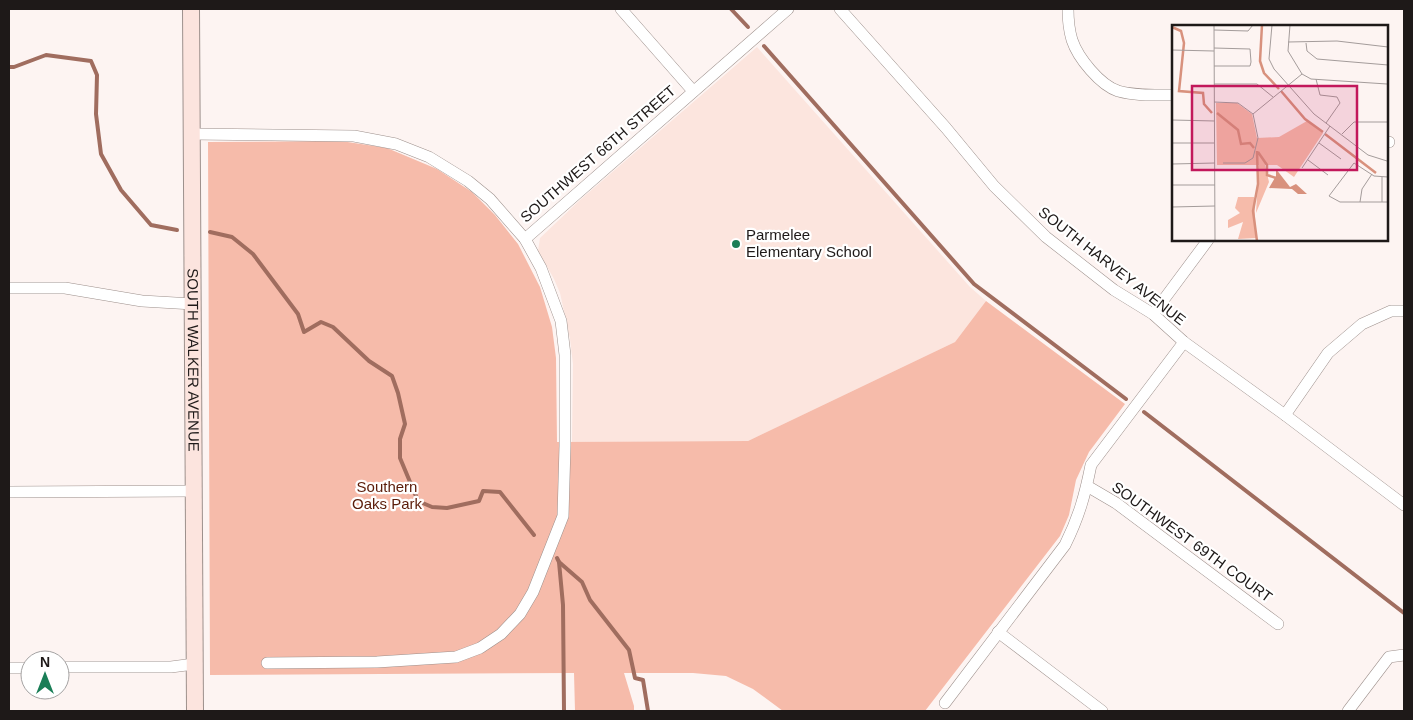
<svg xmlns="http://www.w3.org/2000/svg" width="1413" height="720" font-family="Helvetica,sans-serif">
<style>
.built{fill:#fce5de}
.green{fill:#f6bbaa}
.lines{fill:none;stroke-linecap:round;stroke-linejoin:round}
.stream{stroke:#a06d5f;stroke-width:4}
.street-casing{stroke:#9d908c;stroke-width:12}
.secondary-casing{stroke:#9d908c;stroke-width:18}
.street{stroke:#fff;stroke-width:11}
.secondary{stroke:#fce4de;stroke-width:16}
.poi-dot{fill:#1a7e57;stroke:#fff;stroke-width:2}
.labels{text-anchor:middle;stroke-width:4.5;stroke-linejoin:round;paint-order:stroke}
.street-label{font-size:15px;fill:#1e1918;stroke:#fff}
.poi-label{font-size:15px;fill:#1e1918;stroke:#fff;text-anchor:start}
.park-label{font-size:15px;fill:#5b1c09;stroke:#fff}
.inset-river{fill:none;stroke:#d8917d;stroke-width:2.5}
.inset-road{fill:none;stroke:#a49c9b;stroke-width:1}
.view{fill:#c2185b;fill-opacity:0.15;stroke:#c2185b;stroke-width:2.5}
.inset-edge{fill:none;stroke:#1e1918;stroke-width:2.5}
</style>
<rect width="100%" height="100%" fill="#fdf4f2"/>
<polygon class="built" points="757,47 970,287 986,301 955,342 748,441 572,442 573,364 570,339 560,293 554,279 538,251 540,238 580,200"/>
<polygon class="green" points="341,141 387,148 437,169 472,192 495,215 518,244 540,287 552,327 556,358 557,442 748,441 955,342 986,301 1125,404 1089,452 1076,480 1069,515 1060,536 925,711 783,711 753,689 726,676 693,673 624,673 634,706 634,711 575,711 574,673 210,675 208,142"/>
<g class="lines">
<g class="stream">
<polyline points="731,9 748,27"/>
<polyline points="764,46 974,284 1126,399"/>
<polyline points="9,67 14,67 46,55 91,61 97,75 96,114 101,154 121,190 151,225 177,230"/>
<polyline points="210,232 232,237 253,254 298,314 304,332 321,322 333,327 369,361 392,376 398,393 405,424 400,439 400,458 418,501 432,507 447,508 479,501 483,491 500,492 534,535"/>
<polyline points="1144,412 1404,613"/>
<polyline points="557,558 559,562 582,582 590,600 629,650 635,678 643,680 648,711"/>
<polyline points="559,562 563,605 564,711"/>
</g>
<defs>
<g id="street">
<polyline points="621,9 693,91"/>
<polyline points="840,9 946,128 994,186 1046,237 1114,290 1153,314 1184,342 1285,415 1404,505"/>
<path d="M 1068,9 C 1068,18 1069,30 1072,40 C 1078,58 1100,85 1118,91 C 1136,96 1155,95 1173,95"/>
<polyline points="192,134 354,136 396,144 429,157 468,181 490,199 525,239 788,9"/>
<polyline points="1387,142 1389,142"/>
<polyline points="9,288 65,288 142,301 193,304"/>
<polyline points="1153,314 1208,240"/>
<polyline points="1285,415 1328,353 1362,324 1391,311 1404,311"/>
<polyline points="1087,486 1116,503 1278,624"/>
<polyline points="9,492 194,491"/>
<polyline points="998,632 1102,711"/>
<polyline points="267,663 377,662 456,657 480,648 501,634 520,614 533,592 563,516 565,446 565,355 561,321 541,268 525,239"/>
<polyline points="60,667 171,667 194,664"/>
<polyline points="9,668 30,668"/>
<path d="M 945,703 L 1065,545 C 1079,517 1085,495 1091,465 L 1184,342"/>
<polyline points="1348,711 1389,657 1404,655"/>
</g>
<g id="secondary">
<path id="s1" d="M 191,9 L 195,711"/>
</g>
</defs>
<use href="#street" class="street-casing"/>
<use href="#secondary" class="secondary-casing"/>
<use href="#street" class="street"/>
<use href="#secondary" class="secondary"/>
</g>
<circle class="poi-dot" cx="736" cy="244" r="5"/>
<g class="labels">
<g class="street-label">
<text transform="translate(598 154) rotate(-41)" y="5">SOUTHWEST 66TH STREET</text>
<text transform="translate(1112 266) rotate(38)" y="5">SOUTH HARVEY AVENUE</text>
<text dy="5" stroke="none"><textPath href="#s1" startOffset="351">SOUTH WALKER AVENUE</textPath></text>
<text transform="translate(1192 542) rotate(36)" y="5">SOUTHWEST 69TH COURT</text>
</g>
<g class="poi-label">
<text x="746" y="240">Parmelee<tspan x="746" dy="17">Elementary School</tspan></text>
</g>
<g class="park-label">
<text x="387" y="492">Southern<tspan x="387" dy="17">Oaks Park</tspan></text>
</g>
</g>
<g transform="translate(1172 25)">
<rect width="216" height="216" fill="#fdf4f2"/>
<path d="M 44,78 L 65,78 L 80,89 L 85,113 L 107,112 L 135,96 L 151,108 L 122,152 L 105,140 L 93,140 L 97,157 L 84,188 L 87,140 L 45,140 ZM 66,172 L 82,172 L 84,213 L 66,214 L 71,197 L 56,203 L 56,195 L 68,188 L 63,183 Z" fill="#f6bbaa"/>
<path d="M 104,144 L 118,162 L 124,159 L 135,169 L 126,169 L 120,164 L 97,163 L 104,151 Z" fill="#d8917d"/>
<path class="inset-river" d="M 90,0 L 88,36 L 92,48 L 107,64M 0,2 L 9,6 L 12,18 L 7,66 L 31,68 L 32,79 L 40,88M 109,66 L 133,94 L 151,107M 45,88 L 66,105 L 69,119 L 78,118 L 82,123M 153,109 L 204,148M 85,126 L 86,159 L 81,186 L 85,216M 86,127 L 95,140 L 95,150 L 104,153"/>
<path class="inset-road" d="M 42,0 L 43,216M 100,0 L 97,34 L 102,44 L 142,89 L 196,130 L 215,136M 118,0 L 116,26 L 130,49M 216,0 L 216,216M 42,5 L 76,6 L 81,0M 116,17 L 165,16 L 216,22M 134,18 L 135,26 L 145,34 L 216,40M 42,23 L 78,24 L 79,37 L 78,41 L 42,41M 0,25 L 42,26M 144,54 L 148,70 L 165,72 L 168,78 L 154,98M 42,59 L 85,59 L 101,72M 42,77 L 66,78 L 81,89 L 130,49 L 139,54 L 215,59M 0,95 L 43,96M 170,109 L 182,97 L 215,97M 0,118 L 43,118M 147,118 L 169,134M 136,135 L 156,150M 51,138 L 73,138 L 81,133 L 86,113 L 81,89M 0,139 L 43,138M 130,143 L 158,101M 210,152 L 210,177M 0,160 L 43,160M 188,177 L 190,164 L 200,149M 215,177 L 168,177 L 157,171 L 182,138 L 202,151 L 216,152M 0,182 L 43,181"/>
<path class="view" d="M 20,61 L 185,61 L 185,145 L 20,145 Z"/>
<rect width="216" height="216" class="inset-edge"/>
</g>
<rect width="1413" height="720" fill="none" stroke="#1e1918" stroke-width="20"/>
<g transform="translate(45 675)"><circle r="24" fill="#ffffff" stroke="#a5a3a3"/>
<path d="M0-4L9 19L0 12L-9 19Z" fill="#1a7e57"/>
<text y="-8" font-size="14" font-weight="bold" text-anchor="middle" fill="#1e1918">N</text>
</g>
</svg>
